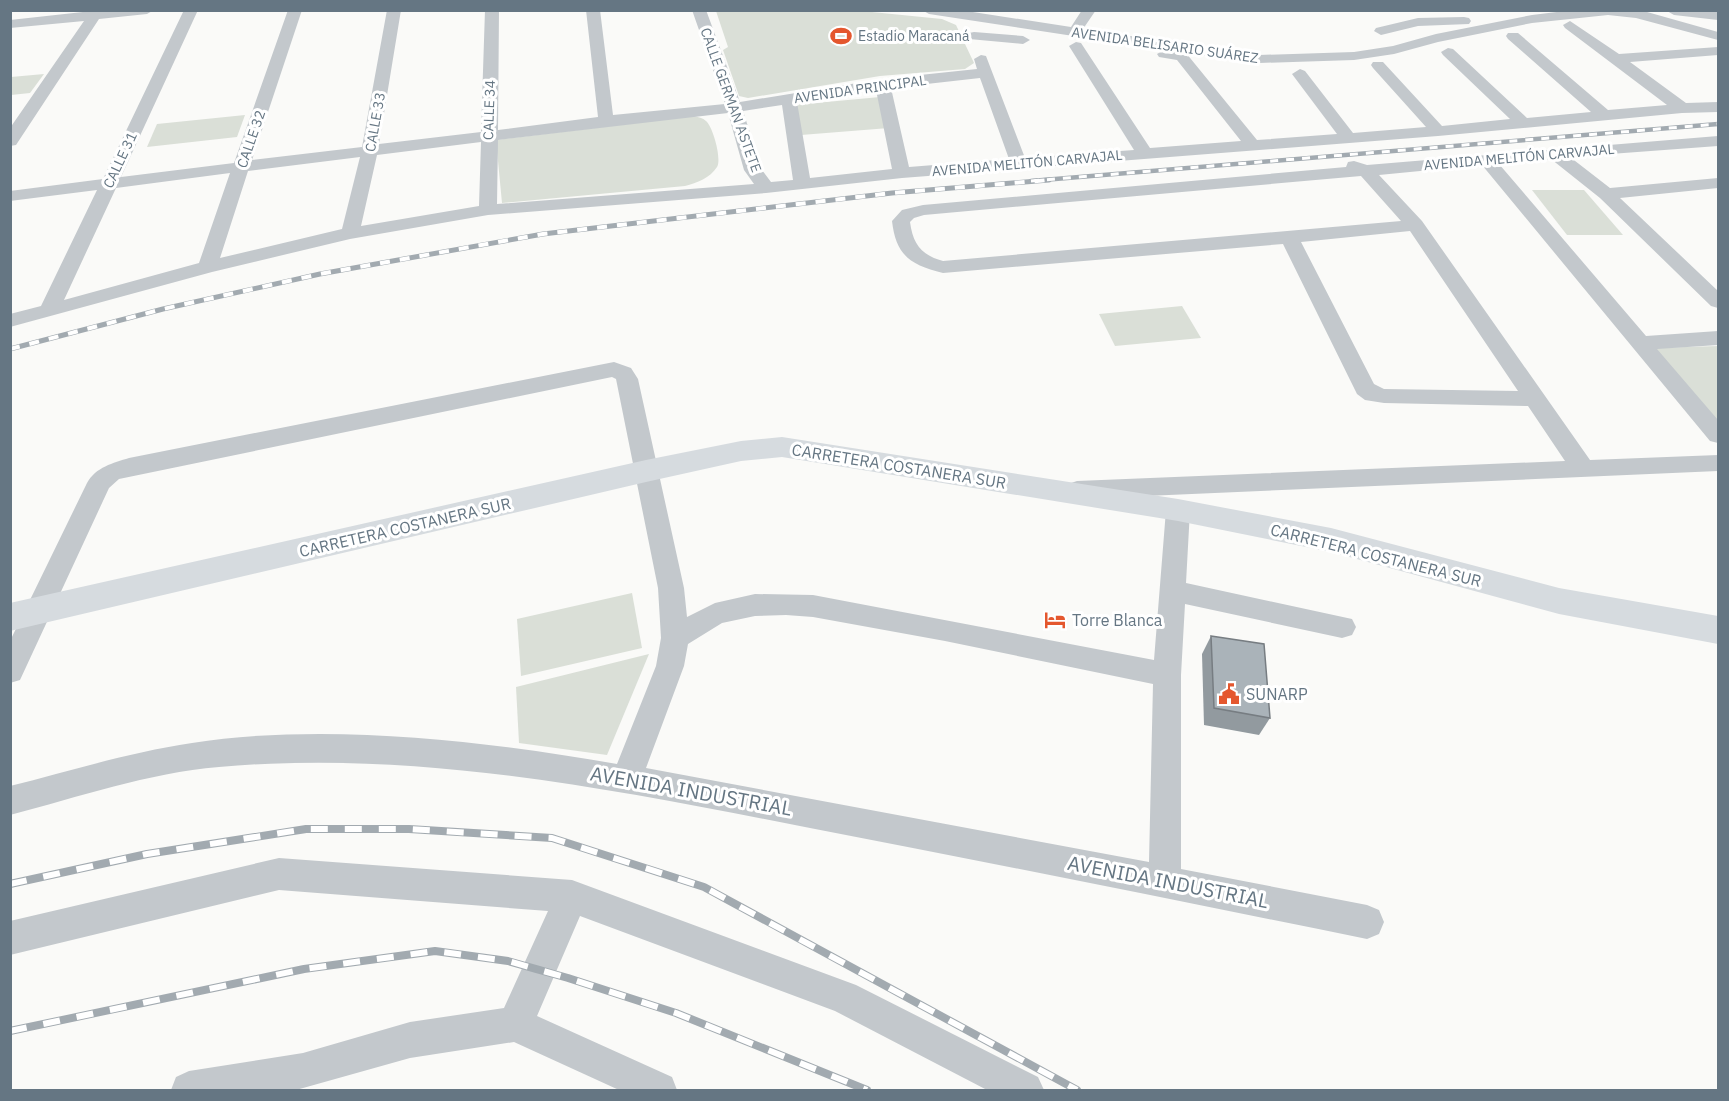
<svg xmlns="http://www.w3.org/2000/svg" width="1729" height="1101" font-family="'IBM Plex Sans',sans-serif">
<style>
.green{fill:#dadfd7}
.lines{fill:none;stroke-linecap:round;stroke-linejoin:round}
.minor{fill:#c3c8cc;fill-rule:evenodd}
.major{fill:#d6dbdf;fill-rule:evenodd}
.rail-far2-casing{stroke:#a2aab0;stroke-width:4.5}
.rail-far1-casing{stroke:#a2aab0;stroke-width:5}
.rail-casing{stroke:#a2aab0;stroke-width:8}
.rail-far2{stroke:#fff;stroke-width:3;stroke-dasharray:8;stroke-linecap:butt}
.rail-far1{stroke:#fff;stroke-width:4;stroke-dasharray:10;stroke-linecap:butt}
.rail{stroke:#fff;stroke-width:6;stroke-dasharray:17;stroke-linecap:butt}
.wall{fill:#929a9f}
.building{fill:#aab3b9;stroke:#777d82;stroke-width:1.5}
.labels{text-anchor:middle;stroke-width:6;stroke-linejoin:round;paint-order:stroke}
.far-poi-label{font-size:14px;fill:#657683;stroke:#fff;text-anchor:start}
.far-street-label{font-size:14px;fill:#657683;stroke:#fff}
.street-label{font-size:16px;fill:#657683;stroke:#fff}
.poi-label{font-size:16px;fill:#657683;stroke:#fff;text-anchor:start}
.near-street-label{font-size:20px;fill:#657683;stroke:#fff}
</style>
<rect width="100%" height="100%" fill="#fafaf8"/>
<g class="green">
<polygon points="862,11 942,19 956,25 974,63 965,69 880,76 748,98 739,96 723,50 728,47 716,11"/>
<polygon points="44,74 30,93 11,95 11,77"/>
<polygon points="880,97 889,128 801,135 794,105"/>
<polygon points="245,115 237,137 147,147 157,124"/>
<path d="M 693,116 C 698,117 703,118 706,121 C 713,127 722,159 717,167 C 710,178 697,183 685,186 L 502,203 L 496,140 Z"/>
<polygon points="1532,190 1584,190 1623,235 1567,235"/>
<polygon points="1182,306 1201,338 1115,346 1099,314"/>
<polygon points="1718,346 1718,423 1653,348"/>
<polygon points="632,593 642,648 521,676 517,619"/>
<polygon points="649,654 607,755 519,743 516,687"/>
</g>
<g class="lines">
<g class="minor">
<polygon points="101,10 154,10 147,14 99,19 16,145 10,146 10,128 84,21 10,28 10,20"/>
<path d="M 184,10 L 198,10 L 121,177 L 234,163 L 288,10 L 302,10 L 252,160 L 362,147 L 387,10 L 401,10 L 379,144 L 481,132 L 485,10 L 499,10 L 498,130 L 598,117 L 586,10 L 600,10 L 613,115 L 725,104 L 692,10 L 706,10 L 740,102 L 882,79 L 977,69 L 974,59 L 981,55 L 986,56 L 1025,158 L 1134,150 L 1069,46 L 1076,42 L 1081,43 L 1150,148 L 1241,141 L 1177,60 L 1159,57 L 1157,54 L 1164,50 L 1172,51 L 929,14 L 922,10 L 960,10 L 1071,27 L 1082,10 L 1096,10 L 1083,29 L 1259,55 L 1354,52 L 1393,46 L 1436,34 L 1532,15 L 1573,10 L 1640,10 L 1718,32 L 1718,40 L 1636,18 L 1608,15 L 1532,23 L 1438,42 L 1394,54 L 1354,60 L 1259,63 L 1186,53 L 1257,140 L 1337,134 L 1292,74 L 1300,69 L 1305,71 L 1353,133 L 1426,127 L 1373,68 L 1371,65 L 1373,62 L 1383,62 L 1442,126 L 1510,119 L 1443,55 L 1441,52 L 1448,48 L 1453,49 L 1527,118 L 1591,112 L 1508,39 L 1506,36 L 1508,33 L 1518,33 L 1608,110 L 1667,105 L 1565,28 L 1563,25 L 1570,21 L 1619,54 L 1718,47 L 1718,55 L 1630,62 L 1686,103 L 1718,102 L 1718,112 L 1682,113 L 1438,136 L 902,178 L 766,193 L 488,215 L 350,239 L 212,272 L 10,327 L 10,314 L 41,306 L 97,190 L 10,201 L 10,191 L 103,179 ZM 980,78 L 1009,159 L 909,167 L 891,88 ZM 876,90 L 892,169 L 810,178 L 797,102 ZM 782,105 L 793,180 L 771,182 L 762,170 L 743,111 ZM 728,113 L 744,170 L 754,184 L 497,204 L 498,140 ZM 481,142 L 479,206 L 361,226 L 377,155 ZM 360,157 L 342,229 L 220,258 L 248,171 ZM 230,173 L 199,263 L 64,300 L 116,188 Z"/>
<polygon points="1706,10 1718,12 1718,20 1674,15 1667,11"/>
<polygon points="1464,17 1469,18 1471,21 1469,24 1418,26 1381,35 1374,31 1376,28 1418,18"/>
<polygon points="974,32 1023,36 1030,40 1023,44 969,39 967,36 969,33"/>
<path d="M 1718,136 L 1718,146 L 1570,157 L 1610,188 L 1718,178 L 1718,188 L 1620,198 L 1718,291 L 1718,308 L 1711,306 L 1600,198 L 1551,159 L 1499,164 L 1646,336 L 1718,331 L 1718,345 L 1657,349 L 1718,420 L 1718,443 L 1710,441 L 1482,165 L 1379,175 L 1422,221 L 1590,460 L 1718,455 L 1718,471 L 1077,499 L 1068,496 L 1065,490 L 1068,484 L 1077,481 L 1565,461 L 1528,406 L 1384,403 L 1365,400 L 1357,394 L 1283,244 L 943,273 C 911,265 896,256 892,221 L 902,210 L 923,205 L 1346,167 L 1348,162 L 1354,161 L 1367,165 ZM 1361,176 L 1401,221 L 943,261 C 921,255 913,244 910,222 L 914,218 L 924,215 ZM 1410,231 L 1518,391 L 1384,389 L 1374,384 L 1301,242 Z"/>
<path d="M 614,362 L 631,368 L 638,379 L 684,588 L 687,617 L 715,603 L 755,594 L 813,595 L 1154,660 L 1166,510 L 1169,503 L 1178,501 L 1187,503 L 1190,510 L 1186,583 L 1352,619 L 1356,627 L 1352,635 L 1342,638 L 1185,604 L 1181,675 L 1181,869 L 1367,905 L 1379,910 L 1384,922 L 1379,934 L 1367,939 C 1181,901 996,864 810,828 C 616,790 418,749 219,767 C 148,773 79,797 10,815 L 10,786 C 71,771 130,752 192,743 C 326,722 485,741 617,764 L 656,666 L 661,638 L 658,588 L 616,379 L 612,377 L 119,479 L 109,488 L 20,680 L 10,683 L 10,641 L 87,483 C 96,467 113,463 129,458 ZM 786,615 L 813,617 L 945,641 L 1153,684 L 1149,862 L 646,768 L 684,666 L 688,644 L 722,623 L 755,616 Z"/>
<polygon points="279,858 572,880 856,985 1038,1077 1044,1090 987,1090 835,1011 580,916 537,1016 672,1077 677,1090 619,1090 514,1042 410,1058 296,1090 171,1090 176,1077 189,1071 303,1053 410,1022 504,1008 548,911 279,890 10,955 10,921"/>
</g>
<polygon class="major" points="782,437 1178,499 1331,528 1559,588 1718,616 1718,644 1559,614 1331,552 1178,521 782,457 741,461 646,482 10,631 10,603 646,460 741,441"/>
<defs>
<polyline id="rail-far2" points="1031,181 1718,124"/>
<polyline id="rail-far1" points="10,349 163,309 320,274 543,234 892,193 1049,180"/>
<g id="rail">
<polyline points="10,884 147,854 306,829 409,829 552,838 704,887 1077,1090"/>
<polyline points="10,1031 304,969 435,951 508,961 568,978 676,1013 867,1090"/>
</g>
</defs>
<use href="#rail-far2" class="rail-far2-casing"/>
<use href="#rail-far1" class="rail-far1-casing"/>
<use href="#rail" class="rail-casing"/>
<use href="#rail-far2" class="rail-far2"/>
<use href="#rail-far1" class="rail-far1"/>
<use href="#rail" class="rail"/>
</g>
<polygon class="wall" points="1211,636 1270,718 1259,735 1204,725 1202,654"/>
<polygon class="building" points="1211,636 1264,644 1270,718 1214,708"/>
<defs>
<symbol id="stadium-bare" viewBox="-9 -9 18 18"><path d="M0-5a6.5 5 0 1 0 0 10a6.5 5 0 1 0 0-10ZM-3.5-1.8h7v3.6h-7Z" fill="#e4572e" stroke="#fff" stroke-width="2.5" paint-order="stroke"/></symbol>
<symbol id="hotel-bare" viewBox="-9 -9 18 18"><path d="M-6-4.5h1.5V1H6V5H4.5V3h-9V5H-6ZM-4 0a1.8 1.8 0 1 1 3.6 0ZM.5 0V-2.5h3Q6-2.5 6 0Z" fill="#e4572e" stroke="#fff" stroke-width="2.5" paint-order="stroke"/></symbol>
<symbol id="civic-bare" viewBox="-9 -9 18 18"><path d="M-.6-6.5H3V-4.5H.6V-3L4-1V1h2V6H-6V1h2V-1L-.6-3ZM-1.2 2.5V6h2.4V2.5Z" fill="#e4572e" stroke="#fff" stroke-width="2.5" paint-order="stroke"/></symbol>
</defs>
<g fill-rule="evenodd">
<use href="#stadium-bare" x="826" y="21" width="30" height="30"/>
<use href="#hotel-bare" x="1040" y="605" width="30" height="30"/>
<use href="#civic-bare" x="1214" y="679" width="30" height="30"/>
</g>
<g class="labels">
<g class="far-poi-label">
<text x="858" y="41">Estadio Maracaná</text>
</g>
<g class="far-street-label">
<text transform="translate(1165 45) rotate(8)" y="5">AVENIDA BELISARIO SUÁREZ</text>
<text transform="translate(860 89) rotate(-8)" y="5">AVENIDA PRINCIPAL</text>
<text transform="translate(731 100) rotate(70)" y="5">CALLE GERMAN ASTETE</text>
<text transform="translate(489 110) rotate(-88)" y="5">CALLE 34</text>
<text transform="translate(375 122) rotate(-80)" y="5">CALLE 33</text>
<text transform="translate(251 139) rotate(-71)" y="5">CALLE 32</text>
<text transform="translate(1519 157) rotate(-5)" y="5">AVENIDA MELITÓN CARVAJAL</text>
<text transform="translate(120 160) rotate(-65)" y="5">CALLE 31</text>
<text transform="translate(1027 163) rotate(-5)" y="5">AVENIDA MELITÓN CARVAJAL</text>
</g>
<g class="street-label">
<text transform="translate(899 466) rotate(9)" y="6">CARRETERA COSTANERA SUR</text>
<text transform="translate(405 527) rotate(-13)" y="6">CARRETERA COSTANERA SUR</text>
<text transform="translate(1376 555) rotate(14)" y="6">CARRETERA COSTANERA SUR</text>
</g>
<g class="poi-label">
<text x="1072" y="626">Torre Blanca</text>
<text x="1246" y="700">SUNARP</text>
</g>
<g class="near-street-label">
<text transform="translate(691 791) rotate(10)" y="7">AVENIDA INDUSTRIAL</text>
<text transform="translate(1168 882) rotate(11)" y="7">AVENIDA INDUSTRIAL</text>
</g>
</g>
<rect width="1729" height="1101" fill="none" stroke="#657683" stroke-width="24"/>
</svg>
